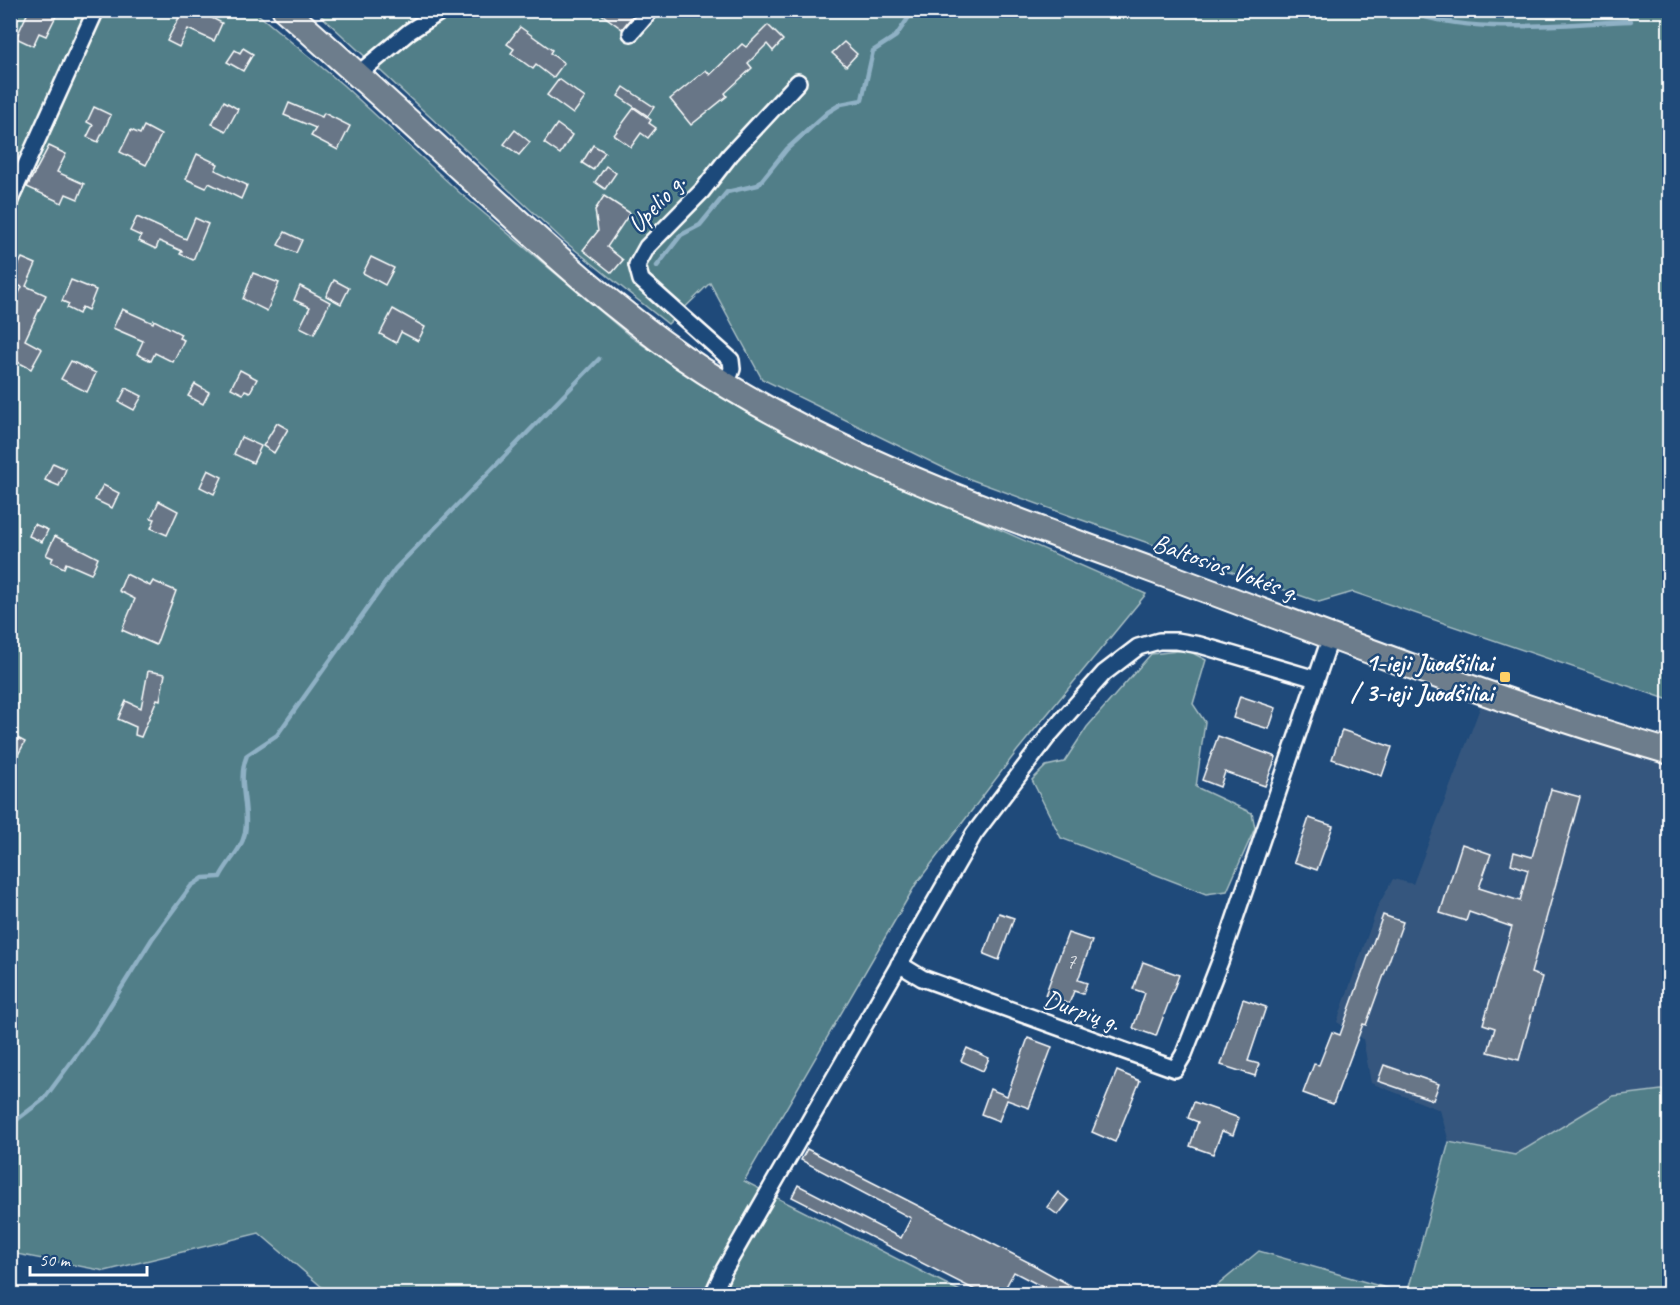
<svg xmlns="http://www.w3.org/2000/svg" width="1680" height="1305" font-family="Caveat,sans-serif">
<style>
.built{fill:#35577e}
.green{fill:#517e88;stroke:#a8bec4;stroke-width:1.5}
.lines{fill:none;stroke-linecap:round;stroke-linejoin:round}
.stream{stroke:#8fb1c5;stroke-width:4.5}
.building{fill:#687687;stroke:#fff;stroke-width:1.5}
.minor-casing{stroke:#fff;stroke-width:20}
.primary-casing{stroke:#fff;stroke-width:28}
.minor{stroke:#1f4a7a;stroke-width:15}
.primary{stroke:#6d7d8c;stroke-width:24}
.poi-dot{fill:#ffd166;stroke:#1f4a7a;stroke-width:2}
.labels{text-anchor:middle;stroke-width:5;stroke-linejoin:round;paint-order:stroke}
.number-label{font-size:22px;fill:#d9dde1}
.street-label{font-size:26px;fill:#fff;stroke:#1f4a7a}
.poi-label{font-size:26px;font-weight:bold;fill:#fff;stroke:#1f4a7a;text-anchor:end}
</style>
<rect width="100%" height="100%" fill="#1f4a7a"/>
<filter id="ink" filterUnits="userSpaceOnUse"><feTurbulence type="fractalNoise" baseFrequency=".0167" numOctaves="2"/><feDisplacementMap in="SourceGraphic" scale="12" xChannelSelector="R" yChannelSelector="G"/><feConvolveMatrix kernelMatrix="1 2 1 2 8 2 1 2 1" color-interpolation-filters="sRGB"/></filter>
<g filter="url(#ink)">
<polygon class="built" points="1483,700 1669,760 1669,1089 1613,1096 1515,1155 1449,1142 1440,1110 1371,1083 1363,1039 1337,1022 1378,906 1393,879 1413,884"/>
<g class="green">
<polygon points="10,11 254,11 343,85 460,193 631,337 686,374 753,415 862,469 1146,594 1017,751 916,884 744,1181 966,1294 330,1294 259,1233 105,1271 11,1253"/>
<polygon points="316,11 1669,11 1669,700 1353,592 1319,602 1076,518 956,474 762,379 710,283 668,324 564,241"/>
<polygon points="1187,650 1206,660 1193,704 1205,722 1196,787 1252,813 1255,828 1227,891 1206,894 1061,838 1032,780 1046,766 1064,762 1087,727 1151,654"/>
<polygon points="1669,1089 1669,1294 1207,1294 1259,1251 1407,1294 1449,1142 1515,1155 1613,1096"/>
</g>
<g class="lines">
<g class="stream">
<path d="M 1401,10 C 1473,36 1555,24 1631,21"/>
<polyline points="657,266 681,235 700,225 727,192 758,185 787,149 828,112 841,104 862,100 873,51 896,36 911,14 918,10"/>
<path d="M 10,1125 L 44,1099 L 95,1030 L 152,939 L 191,886 L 203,878 L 220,877 C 228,861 241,851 245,833 C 250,806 236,781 247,755 L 277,735 L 395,569 L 599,359"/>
</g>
</g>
<g class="building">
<polygon points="29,10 59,10 46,36 39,33 33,46 16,38"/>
<polygon points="183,10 196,10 222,23 214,41 188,29 179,47 167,41"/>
<polygon points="596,10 637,10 622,29"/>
<polygon points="768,25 783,40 773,51 767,44 748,63 752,68 725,93 727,96 691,125 670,99 706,70 710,75 742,44 746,47"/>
<polygon points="520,27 552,50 550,53 564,63 553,78 536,65 533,69 511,53 514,49 507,44"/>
<polygon points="844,42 857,54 846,66 832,53"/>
<polygon points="243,48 253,54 243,71 227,62 235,50 240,53"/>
<polygon points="559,79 585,98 573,114 547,95"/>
<polygon points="624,87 654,107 648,116 618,96"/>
<polygon points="224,101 238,109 226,131 212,124"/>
<polygon points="289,103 322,117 324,113 350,126 338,150 311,136 316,128 284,115"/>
<polygon points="94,107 111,115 98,142 87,137 93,125 87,122"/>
<polygon points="634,108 651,120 649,123 656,128 648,138 641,133 631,147 614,135"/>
<polygon points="557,124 572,135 560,154 544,143"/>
<polygon points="144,126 161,135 146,165 120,152 131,130 140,134"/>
<polygon points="515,130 530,142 519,155 504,144"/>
<polygon points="593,145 605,152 593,170 582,163"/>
<polygon points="49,146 66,154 57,172 84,184 78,199 66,194 62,203 27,187"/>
<polygon points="197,154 218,164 215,170 247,185 241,199 209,183 206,188 186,179"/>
<polygon points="606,166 616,173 605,189 595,182"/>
<polygon points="604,196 630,213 607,247 623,260 612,273 583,250 598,231 595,210"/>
<polygon points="137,217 186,239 195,218 208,224 193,260 180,254 182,251 159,241 156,249 139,241 141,236 130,231"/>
<polygon points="285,232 302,240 296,253 278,245"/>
<polygon points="371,257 394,268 385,285 363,273"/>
<polygon points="22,258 36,264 26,286 46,295 25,340 42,349 31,369 10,358 10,311 22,287 10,282 10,268 16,270"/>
<polygon points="253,273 279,283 267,311 243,299"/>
<polygon points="71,280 96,290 88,310 82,307 79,314 67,308 69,304 62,301"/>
<polygon points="334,280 349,288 341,304 326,296"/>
<polygon points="300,286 330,302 314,334 300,327 310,307 294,300"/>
<polygon points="122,309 153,323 154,320 181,334 179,338 184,340 173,362 155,353 151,361 137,354 143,341 113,328"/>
<polygon points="393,309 425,327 418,341 401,332 396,343 380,334"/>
<polygon points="71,361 96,373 87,392 61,379"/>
<polygon points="240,370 257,379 250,392 245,390 243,394 231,388"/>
<polygon points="195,384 209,392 203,404 188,396"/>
<polygon points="126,388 142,396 134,410 119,402"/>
<polygon points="277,423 288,429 274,453 263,446"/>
<polygon points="241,437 261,446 253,463 234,454"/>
<polygon points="53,463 66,469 59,486 45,480"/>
<polygon points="208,470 222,477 214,494 200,487"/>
<polygon points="103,485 119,493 112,508 95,500"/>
<polygon points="159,501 178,511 167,535 151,528 155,519 151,518"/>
<polygon points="34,524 48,530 42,542 29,536"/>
<polygon points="55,536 98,558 91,574 66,563 64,568 51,562 53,558 46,555"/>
<polygon points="126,574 150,586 153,581 176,591 156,645 122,630 135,599 119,591"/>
<polygon points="148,671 165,674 160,700 157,699 141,737 135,735 136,727 118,719 126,701 141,708"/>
<polygon points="1240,696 1276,708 1269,729 1233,718"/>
<polygon points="1342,730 1392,747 1382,776 1332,759"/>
<polygon points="10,734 25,742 10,769"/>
<polygon points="1218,736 1276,757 1265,786 1225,772 1220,787 1202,780"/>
<polygon points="1551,789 1580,797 1531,973 1542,977 1519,1060 1488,1052 1495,1028 1483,1024 1512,927 1469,912 1466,921 1440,913 1462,844 1491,854 1479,888 1520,901 1528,870 1511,864 1514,852 1532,857"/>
<polygon points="1309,818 1333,826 1317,870 1294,862"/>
<polygon points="999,913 1014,918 999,960 984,954"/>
<polygon points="1383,915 1403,922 1366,1025 1363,1024 1333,1104 1303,1093 1314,1064 1319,1065 1332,1032 1340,1035"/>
<polygon points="1068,933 1092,941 1078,980 1087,983 1083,994 1074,991 1069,1004 1045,995"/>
<polygon points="1143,962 1179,975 1156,1036 1133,1028 1145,993 1133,989"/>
<polygon points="1243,999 1266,1007 1248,1061 1259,1064 1255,1076 1221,1065"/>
<polygon points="1028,1038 1052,1047 1029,1108 1007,1100 999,1121 981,1114 990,1089 1007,1096"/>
<polygon points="967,1048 989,1058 983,1071 961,1061"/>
<polygon points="1384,1065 1439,1084 1433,1100 1378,1081"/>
<polygon points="1117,1071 1140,1081 1115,1142 1092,1132"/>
<polygon points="1194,1102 1239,1118 1233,1135 1222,1131 1213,1154 1190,1146 1198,1122 1188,1118"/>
<polygon points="807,1149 1030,1263 1086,1294 1056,1294 1014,1272 1002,1294 983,1294 792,1197 798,1185 901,1238 911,1218 801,1160"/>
<polygon points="1058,1192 1069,1201 1058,1215 1047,1207"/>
</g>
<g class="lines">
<defs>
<g id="minor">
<polyline points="631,33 651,10"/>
<polyline points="358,74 410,31 443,10"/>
<polyline points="10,200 96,10"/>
<polyline points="726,385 732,369 731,360 641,280 637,265 647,247 702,191 730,155 798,82"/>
<polyline points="899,964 922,978 1175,1069 1184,1054 1221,959 1331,636"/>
<polyline points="713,1294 724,1270 974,834 1049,735 1104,673 1138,647 1159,641 1177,641 1200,645 1316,679"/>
</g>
<path id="primary" d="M 285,10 C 354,70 420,132 487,193 C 550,251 613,308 683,357 C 831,459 1012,518 1179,580 C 1341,640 1503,704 1670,752"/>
</defs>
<use href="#minor" class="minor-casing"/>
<use href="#primary" class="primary-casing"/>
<use href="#minor" class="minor"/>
<use href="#primary" class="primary"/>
</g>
</g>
<rect class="poi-dot" x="1499" y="671" width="12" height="12" rx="3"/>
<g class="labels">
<g class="number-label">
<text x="1071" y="968">7</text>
</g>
<g class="street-label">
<text transform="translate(656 203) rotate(-47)" y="9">Upelio g.</text>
<text transform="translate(1226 567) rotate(20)" y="9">Baltosios Vokės g.</text>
<text transform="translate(1082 1010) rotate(19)" y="9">Durpių g.</text>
</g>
<g class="poi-label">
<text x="1493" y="671">1-ieji Juodšiliai<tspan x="1493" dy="30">/ 3-ieji Juodšiliai</tspan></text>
</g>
</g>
<rect width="1680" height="1305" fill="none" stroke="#1f4a7a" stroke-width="36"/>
<rect x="18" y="18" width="1644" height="1269" fill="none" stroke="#fff" stroke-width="2" filter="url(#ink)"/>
<path d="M30 1266v9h117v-9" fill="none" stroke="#ffffff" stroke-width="3"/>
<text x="39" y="1266" font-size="18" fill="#ffffff" stroke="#1f4a7a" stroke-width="4.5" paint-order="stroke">50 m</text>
</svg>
